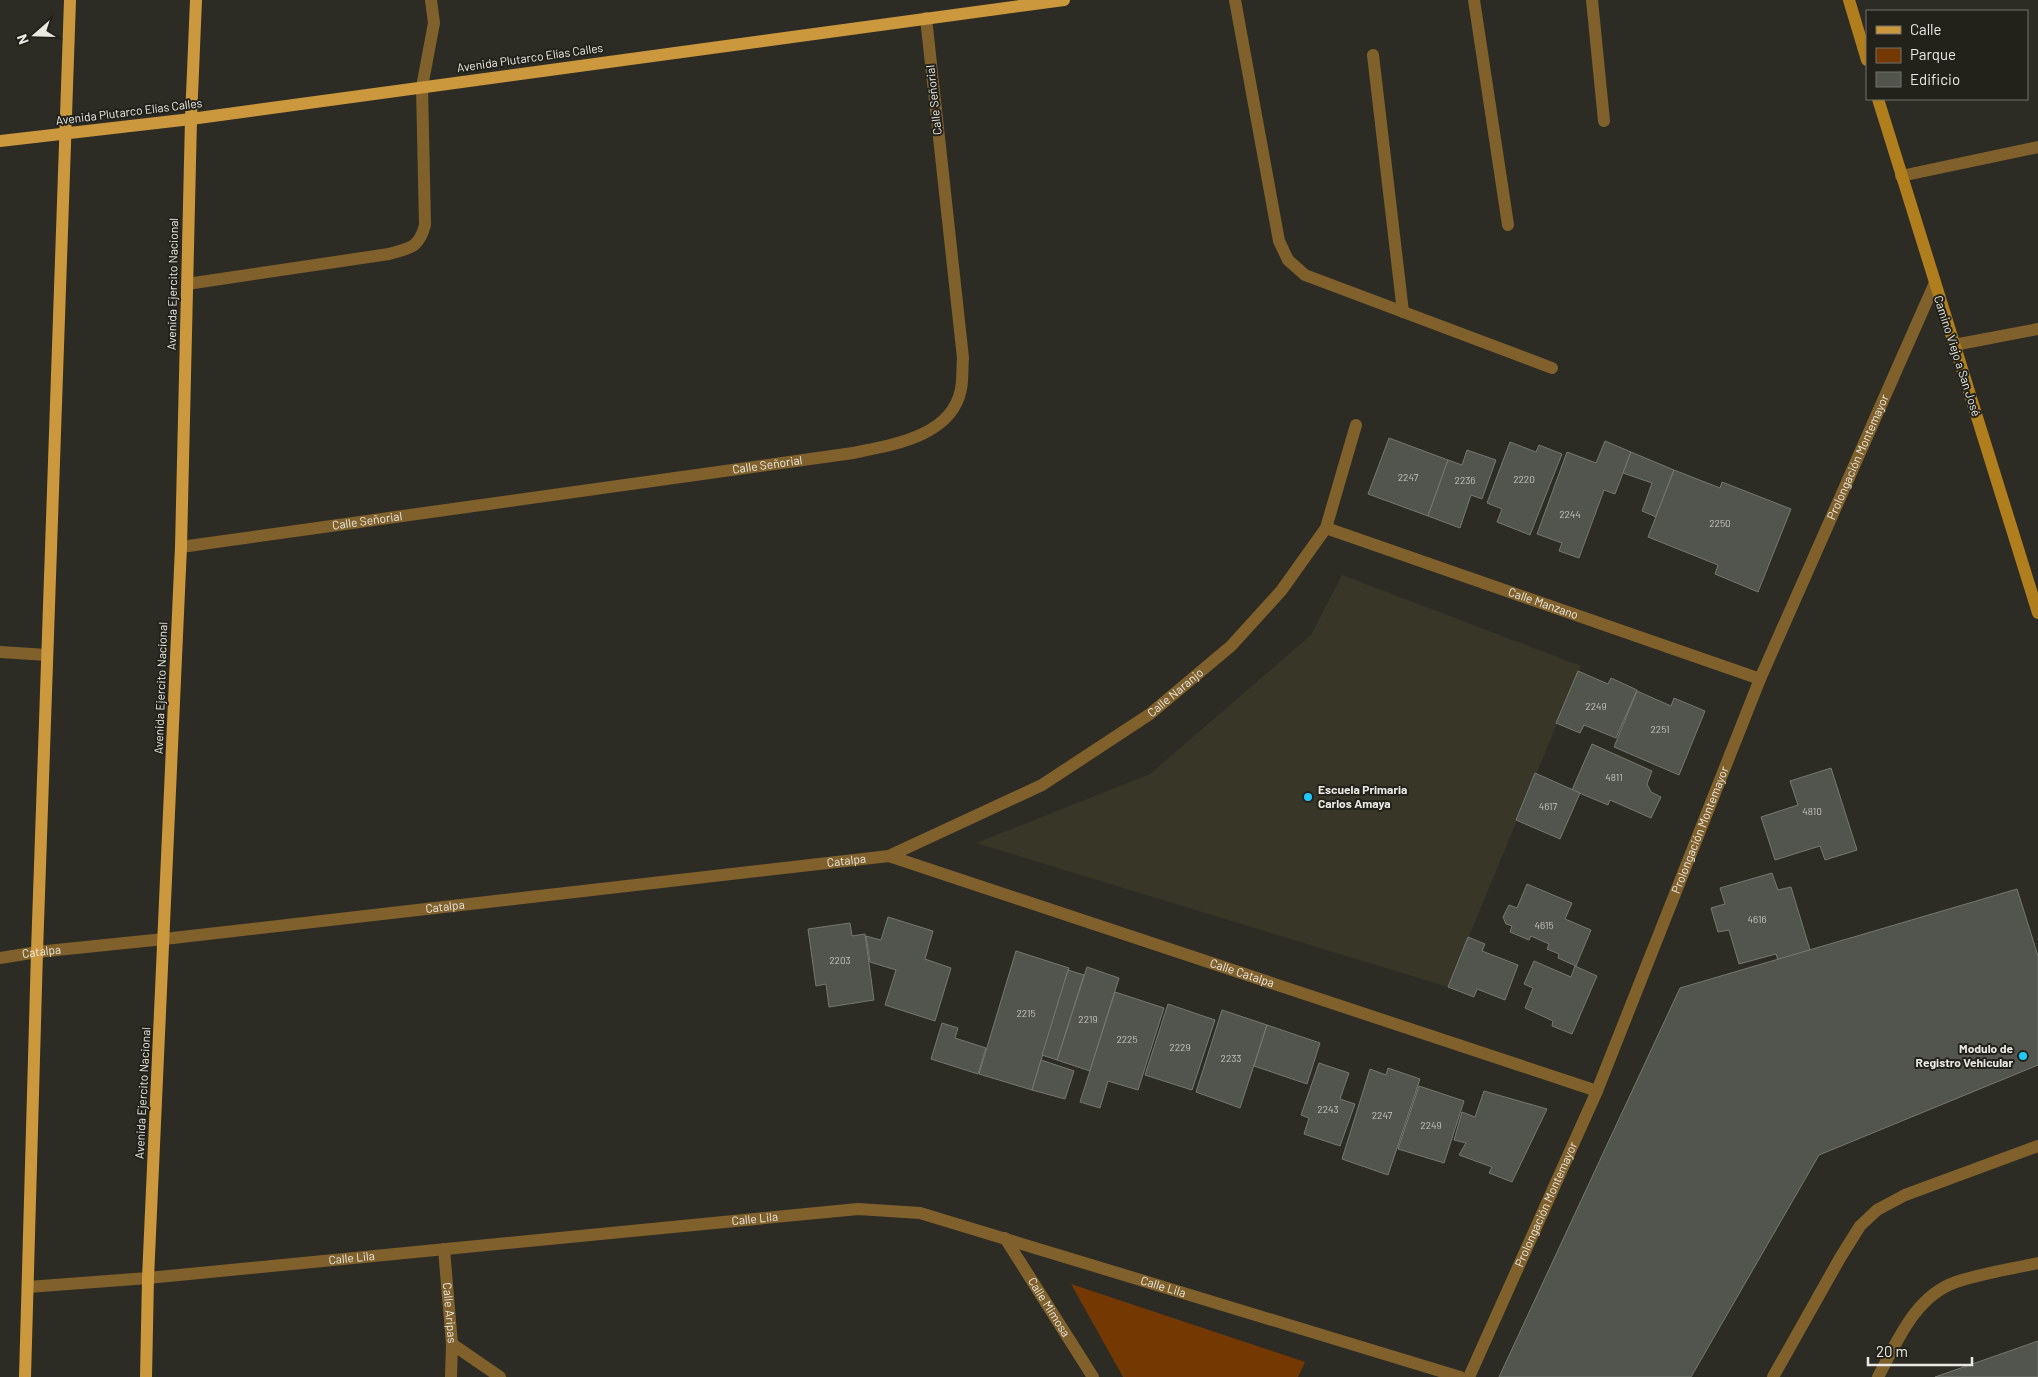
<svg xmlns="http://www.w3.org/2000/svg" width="2038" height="1377" font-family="Barlow,sans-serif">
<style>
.built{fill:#373627}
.green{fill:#743802}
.building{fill:#52554d;stroke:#757971}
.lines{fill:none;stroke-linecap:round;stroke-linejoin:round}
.lane{stroke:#80612c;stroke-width:12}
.street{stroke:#80612c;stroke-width:12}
.secondary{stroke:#b07e1c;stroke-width:12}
.primary{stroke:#cb983e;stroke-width:12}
.poi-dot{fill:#1fc9fd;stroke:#23221a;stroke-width:2}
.labels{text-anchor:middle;stroke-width:4;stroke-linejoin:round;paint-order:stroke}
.number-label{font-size:10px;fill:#c3c3be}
.street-label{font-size:12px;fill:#e9e8e3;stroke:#23221a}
.poi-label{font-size:12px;font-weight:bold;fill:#e9e8e3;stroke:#23221a;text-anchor:start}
</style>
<rect width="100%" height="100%" fill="#2d2c24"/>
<polygon class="built" points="1342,575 1581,666 1448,987 976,843 1150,774 1311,635"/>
<polygon class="green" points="1071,1284 1305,1362 1298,1377 1123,1377"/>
<g class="building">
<polygon points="1389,438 1448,460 1428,516 1368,494"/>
<polygon points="1605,441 1631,452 1615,494 1604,490 1579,558 1559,551 1562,543 1537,534 1567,452 1596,463"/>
<polygon points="1510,442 1536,452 1539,445 1562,454 1530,535 1497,522 1502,509 1487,503"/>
<polygon points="1467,450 1496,460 1482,499 1471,495 1460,528 1428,516 1448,460 1462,465"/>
<polygon points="1631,452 1674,470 1656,517 1642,511 1652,483 1623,473"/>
<polygon points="1674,470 1720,488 1722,482 1791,509 1758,592 1715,574 1718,565 1648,537"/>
<polygon points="1578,671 1608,684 1611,678 1637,690 1616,738 1584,725 1580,733 1556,723"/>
<polygon points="1637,691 1671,706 1674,698 1705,711 1679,775 1614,747"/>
<polygon points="1592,744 1652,771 1647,784 1651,792 1661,797 1651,818 1610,800 1608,805 1572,790"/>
<polygon points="1831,768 1857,850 1825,860 1820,846 1775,860 1761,817 1798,805 1790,781"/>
<polygon points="1535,773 1580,793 1560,839 1516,820"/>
<polygon points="1772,873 1778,890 1791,887 1810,950 1778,960 1776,954 1739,964 1729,930 1718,932 1711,908 1725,904 1720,888"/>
<polygon points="1527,884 1572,903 1565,919 1591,930 1576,966 1558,958 1559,954 1547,949 1549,944 1531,936 1529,940 1510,932 1512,926 1506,924 1503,917 1509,905 1517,908"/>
<polygon points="2017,889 2038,956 2038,1065 1819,1155 1691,1377 1499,1377 1680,988"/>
<polygon points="888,917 933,931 925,959 951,968 935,1021 885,1005 896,970 870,962 866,936 881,940"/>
<polygon points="850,923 852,936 865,934 874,1000 829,1007 826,984 816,986 808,929"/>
<polygon points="1468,937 1485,944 1482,951 1518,965 1505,1000 1477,989 1474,997 1448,987"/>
<polygon points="1016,951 1069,968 1032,1090 979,1074"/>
<polygon points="1534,961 1571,977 1575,966 1597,976 1572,1034 1552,1026 1553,1021 1525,1008 1533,988 1524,984"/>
<polygon points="1087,967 1119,978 1090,1071 1057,1060"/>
<polygon points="1068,970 1084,975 1057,1060 1042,1055"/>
<polygon points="1115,992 1164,1008 1138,1090 1108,1081 1100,1108 1080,1102"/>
<polygon points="1168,1004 1215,1020 1192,1090 1145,1075"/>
<polygon points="1222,1010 1267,1025 1240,1108 1196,1092"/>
<polygon points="942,1023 958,1028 955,1038 986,1048 978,1074 931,1059"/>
<polygon points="1267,1025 1320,1043 1307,1084 1254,1066"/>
<polygon points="1041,1060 1074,1071 1065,1099 1032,1090"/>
<polygon points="1319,1063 1349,1073 1340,1099 1355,1104 1340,1146 1304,1134 1309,1118 1301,1115"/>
<polygon points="1388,1068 1420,1079 1388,1175 1342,1159 1370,1069 1386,1075"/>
<polygon points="1419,1086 1464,1101 1444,1163 1398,1149"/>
<polygon points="1484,1091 1547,1109 1512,1182 1489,1173 1492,1167 1459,1155 1466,1143 1454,1140 1462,1112 1475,1117"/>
<polygon points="2038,1341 2038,1377 1935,1377"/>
</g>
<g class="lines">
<g class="lane">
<polyline points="1235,0 1279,241 1288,260 1305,275 1552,368"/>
<polyline points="1474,0 1508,225"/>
<polyline points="1592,0 1604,121"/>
<polyline points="1373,55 1403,312"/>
<polyline points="1901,176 2038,147"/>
<path d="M 187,284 L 389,254 C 410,248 419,248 425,225 L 422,87 L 434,23 L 431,0"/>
<polyline points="1773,1377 1840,1258 1860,1226 1877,1210 1905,1195 2038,1146"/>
<path d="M 1878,1377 C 1897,1342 1915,1296 1956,1282 C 1982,1273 2011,1269 2038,1263"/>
</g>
<g class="street">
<polyline points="1954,345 2038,329"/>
<path id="s1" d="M 1326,528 L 1760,679"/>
<path id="s2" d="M 181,547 L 853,453 C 891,445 952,437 961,389 C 963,379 962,368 963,358 L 926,18"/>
<polyline points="0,652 47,655"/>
<path id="s3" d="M 889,856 L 1597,1091"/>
<path id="s4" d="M 0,958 L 37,952 L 164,939 L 889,856 L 1042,785 L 1150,714 L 1231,646 L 1281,591 L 1326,528 L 1356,425"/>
<path id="s5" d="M 1005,1238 L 1093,1377"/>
<path id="s6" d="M 444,1249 L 452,1344 L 451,1377"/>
<path id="s7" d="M 28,1287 L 148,1278 L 858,1209 L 920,1213 L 1460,1377"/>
<polyline points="452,1344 500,1377"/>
<path id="s8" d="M 1469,1377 L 1597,1091 L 1760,679 L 1934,285"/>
</g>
<g class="secondary">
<polyline points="1849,0 1867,60"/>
<path d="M 1878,99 C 1930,271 1985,442 2038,613"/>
</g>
<g class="primary">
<polyline points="0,141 191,119 1064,0"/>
<polyline points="25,1377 37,952 70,0"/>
<polyline points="146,1377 148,1278 181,547 191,119 196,0"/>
</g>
</g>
<g class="poi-dot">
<circle cx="1308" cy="797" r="5"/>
<circle cx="2023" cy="1056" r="5"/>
</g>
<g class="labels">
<g class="number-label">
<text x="1408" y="481">2247</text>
<text x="1524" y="483">2220</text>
<text x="1465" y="484">2236</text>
<text x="1570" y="518">2244</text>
<text x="1720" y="527">2250</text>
<text x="1596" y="710">2249</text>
<text x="1660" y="733">2251</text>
<text x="1614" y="781">4811</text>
<text x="1548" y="810">4617</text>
<text x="1812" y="815">4810</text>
<text x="1757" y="923">4616</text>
<text x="1544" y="929">4615</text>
<text x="840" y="964">2203</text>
<text x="1026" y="1017">2215</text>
<text x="1088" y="1023">2219</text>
<text x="1127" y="1043">2225</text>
<text x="1180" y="1051">2229</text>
<text x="1231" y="1062">2233</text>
<text x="1328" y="1113">2243</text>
<text x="1382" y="1119">2247</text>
<text x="1431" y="1129">2249</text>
</g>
<g class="street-label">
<text transform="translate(530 58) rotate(-8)" y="4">Avenida Plutarco Elías Calles</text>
<text transform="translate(934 100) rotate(-96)" y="4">Calle Señorial</text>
<text transform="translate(129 112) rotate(-7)" y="4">Avenida Plutarco Elías Calles</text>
<text transform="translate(173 284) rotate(-89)" y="4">Avenida Ejercito Nacional</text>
<text transform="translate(1957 356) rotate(72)" y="4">Camino Viejo a San José</text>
<text dy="4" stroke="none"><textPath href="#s8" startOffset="999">Prolongación Montemayor</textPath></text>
<text dy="4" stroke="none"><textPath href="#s2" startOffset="592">Calle Señorial</textPath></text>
<text dy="4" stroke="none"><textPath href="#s2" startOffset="188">Calle Señorial</textPath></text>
<text dy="4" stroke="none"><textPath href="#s1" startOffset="230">Calle Manzano</textPath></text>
<text transform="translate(161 688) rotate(-88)" y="4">Avenida Ejercito Nacional</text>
<text dy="4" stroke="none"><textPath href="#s4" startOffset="1226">Calle Naranjo</textPath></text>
<text dy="4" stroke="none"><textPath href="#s8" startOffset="594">Prolongación Montemayor</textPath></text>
<text dy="4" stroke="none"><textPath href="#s4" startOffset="852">Catalpa</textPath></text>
<text dy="4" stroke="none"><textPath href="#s4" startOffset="448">Catalpa</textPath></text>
<text dy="4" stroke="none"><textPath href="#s4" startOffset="42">Catalpa</textPath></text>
<text dy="4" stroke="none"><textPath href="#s3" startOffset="372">Calle Catalpa</textPath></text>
<text transform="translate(143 1093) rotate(-87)" y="4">Avenida Ejercito Nacional</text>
<text dy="4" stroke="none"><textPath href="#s8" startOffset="189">Prolongación Montemayor</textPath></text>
<text dy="4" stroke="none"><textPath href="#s7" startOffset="730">Calle Lila</textPath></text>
<text dy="4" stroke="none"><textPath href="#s7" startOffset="325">Calle Lila</textPath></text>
<text dy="4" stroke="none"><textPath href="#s7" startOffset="1150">Calle Lila</textPath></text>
<text dy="4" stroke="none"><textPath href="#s5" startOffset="82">Calle Mimosa</textPath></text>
<text dy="4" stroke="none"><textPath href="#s6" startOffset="64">Calle Aripas</textPath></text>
</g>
<g class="poi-label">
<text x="1318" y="794">Escuela Primaria<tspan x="1318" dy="14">Carlos Amaya</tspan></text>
<text x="2013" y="1053" text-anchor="end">Modulo de<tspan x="2013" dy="14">Registro Vehicular</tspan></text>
</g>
</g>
<rect x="1866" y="10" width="162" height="90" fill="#23221a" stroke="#72716a"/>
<rect x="1876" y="26" width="25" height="8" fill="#cb983e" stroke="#72716a"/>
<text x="1910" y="35" font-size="15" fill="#e9e8e3">Calle</text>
<rect x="1876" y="48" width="25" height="15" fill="#743802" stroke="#72716a"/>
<text x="1910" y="60" font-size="15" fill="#e9e8e3">Parque</text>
<rect x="1876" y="72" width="25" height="15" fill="#52554d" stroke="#72716a"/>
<text x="1910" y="85" font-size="15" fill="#e9e8e3">Edificio</text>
<g transform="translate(35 35) rotate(250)" stroke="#23221a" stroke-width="4" paint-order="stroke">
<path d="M0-4L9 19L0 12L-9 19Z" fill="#e9e8e3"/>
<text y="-8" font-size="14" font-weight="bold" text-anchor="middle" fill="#e9e8e3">N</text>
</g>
<path d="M1868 1357v8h104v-8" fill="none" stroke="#e9e8e3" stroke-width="2.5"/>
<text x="1876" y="1357" font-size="15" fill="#e9e8e3" stroke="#23221a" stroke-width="4" paint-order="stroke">20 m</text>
</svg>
